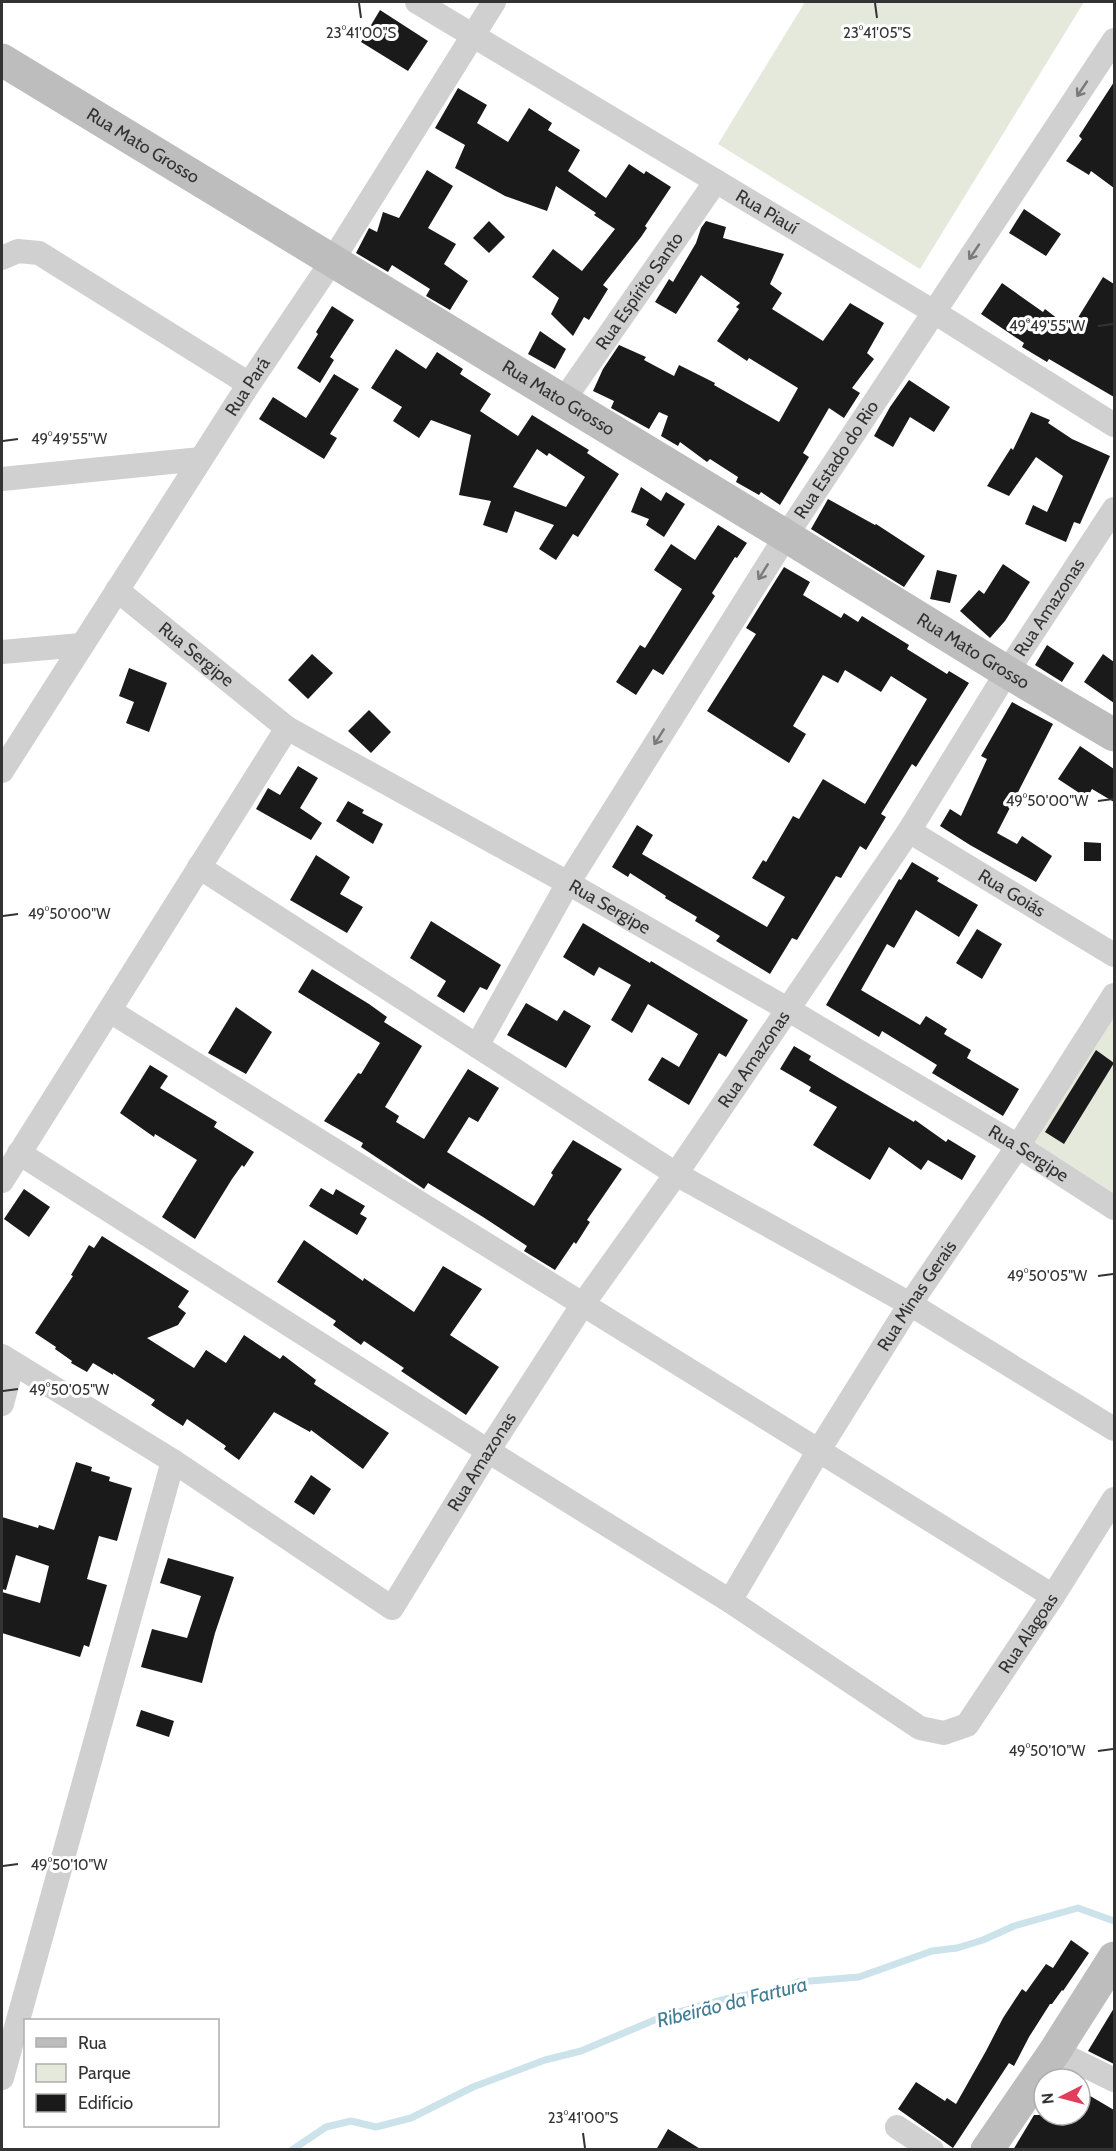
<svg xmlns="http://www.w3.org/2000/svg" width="1116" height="2151" font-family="Cabin,sans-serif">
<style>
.green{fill:#e4e9dc}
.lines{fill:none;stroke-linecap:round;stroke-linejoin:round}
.stream{stroke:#cce3eb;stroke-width:7}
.building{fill:#1a1a1a;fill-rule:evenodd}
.street{stroke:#d0d0d0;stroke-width:24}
.secondary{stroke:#bdbdbd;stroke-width:33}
.oneway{stroke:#7a7a7a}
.ticks{fill:none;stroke:#333;stroke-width:2}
.labels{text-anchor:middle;stroke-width:6;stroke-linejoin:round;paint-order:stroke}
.street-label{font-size:18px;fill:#333;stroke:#fff}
.water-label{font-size:20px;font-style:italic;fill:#417d94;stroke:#fff}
.ticks-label{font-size:15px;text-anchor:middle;fill:#333;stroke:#fff;stroke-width:6;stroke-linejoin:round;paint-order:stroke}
</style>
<rect width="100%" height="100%" fill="#fff"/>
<g class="green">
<polygon points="805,2 1084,2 920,269 718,144"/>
<polygon points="1114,1007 1114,1199 1028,1143"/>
</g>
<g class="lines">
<polyline class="stream" points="292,2150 326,2127 351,2121 376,2127 411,2118 473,2087 545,2060 581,2051 664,2016 725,1999 780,1989 798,1982 859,1977 932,1951 957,1948 983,1940 1014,1926 1078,1908 1114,1921"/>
</g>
<g class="building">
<polygon points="380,10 428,41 408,71 361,42"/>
<polygon points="1114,82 1114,188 1091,171 1089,175 1066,161 1082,139 1079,136"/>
<polygon points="458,88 487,105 477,123 508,142 529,108 552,123 548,130 580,150 568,171 606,198 629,164 644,174 646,171 671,187 645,226 647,228 641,237 603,285 608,289 589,320 584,317 573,336 551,314 559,298 532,277 553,249 582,271 615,229 594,215 596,213 556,186 547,211 505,196 455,168 465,145 435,128"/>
<polygon points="427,170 453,186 428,228 456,244 444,264 468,281 450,310 426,296 430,289 392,265 388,272 356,253 369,228 377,232 383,212 399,218"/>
<polygon points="1024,209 1061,234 1046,256 1009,233"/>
<polygon points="489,221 505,237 489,253 473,238"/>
<polygon points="706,221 726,227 723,238 784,254 770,284 782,293 772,309 823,341 850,303 884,323 867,353 874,359 852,388 860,393 844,418 829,408 803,453 809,457 780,505 761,492 759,495 736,482 738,477 710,459 707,462 680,442 678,446 661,436 668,416 659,412 649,429 611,408 614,401 593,391 603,369 619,345 646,357 644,360 674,376 679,365 715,383 714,385 779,422 798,388 749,358 747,361 717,341 739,309 736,307 740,303 701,275 676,314 655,302 669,279 673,282 696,243 701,228"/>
<polygon points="1103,277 1114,284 1114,397 1049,359 1047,362 1022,347 1024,343 981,314 1002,283 1043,312 1045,309 1071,329"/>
<polygon points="332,306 354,320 330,357 334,360 320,383 297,368 318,334 316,332"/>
<polygon points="540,331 566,349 555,369 528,354"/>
<path d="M 396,349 L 426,369 L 437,352 L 463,369 L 460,374 L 491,394 L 480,411 L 518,436 L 532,415 L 589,450 L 587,453 L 619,474 L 578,537 L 573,534 L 556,560 L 539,549 L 554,525 L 515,511 L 507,533 L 483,525 L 491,501 L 459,495 L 471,435 L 431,420 L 419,438 L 393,421 L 402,407 L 371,388 ZM 537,449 L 547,456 L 549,453 L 585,477 L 566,507 L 513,487 Z"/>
<polygon points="334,374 359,389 330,434 337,438 324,459 259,419 273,397 306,418"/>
<polygon points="909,380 950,407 934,432 910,417 893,447 874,436 890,407"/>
<polygon points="1031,412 1050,420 1048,423 1072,439 1110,456 1080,524 1074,522 1066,542 1025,524 1033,505 1047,512 1063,476 1036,457 1009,496 987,486 1011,448 1013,450"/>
<polygon points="641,487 661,501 666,492 685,504 664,537 646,525 649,519 631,512"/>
<polygon points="828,499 875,525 876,524 925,556 904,587 811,529"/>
<polygon points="718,525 747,543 737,558 735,557 712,593 715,596 663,675 653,669 636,695 616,682 640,645 645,648 682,589 654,570 671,544 695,560"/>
<polygon points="1003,564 1030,582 1005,621 990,638 960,611 979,590 984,594"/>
<polygon points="784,567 810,582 803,595 841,618 844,613 858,622 862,616 909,645 907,649 947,674 949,671 969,683 916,767 912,764 881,814 886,817 866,850 860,846 841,878 836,876 797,940 792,938 770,974 716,941 720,936 695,921 697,917 665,898 666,896 630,873 628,877 612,867 637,825 653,835 642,854 767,927 785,897 752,878 763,860 766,862 793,816 799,819 823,779 865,804 927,699 891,676 881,692 845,670 838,683 823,675 793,726 806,734 789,763 707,711 756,634 746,628"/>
<polygon points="937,570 957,575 950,603 930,599"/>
<polygon points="1047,645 1074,663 1062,682 1035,665"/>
<polygon points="312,654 333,673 308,699 288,680"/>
<polygon points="1103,654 1114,662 1114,703 1084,682"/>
<polygon points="129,668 167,683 149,732 126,723 134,702 119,696"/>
<polygon points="1012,702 1053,724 997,833 1017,844 1022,836 1052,856 1036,882 970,845 940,826 950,809 961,816 987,759 981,756"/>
<polygon points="369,710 391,732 371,753 348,731"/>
<polygon points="1080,746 1114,769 1114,802 1092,789 1087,798 1058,779"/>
<polygon points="298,766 318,778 300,808 322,823 311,840 256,809 268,788 280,795"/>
<polygon points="348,801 364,810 362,813 383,824 373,844 336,821"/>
<polygon points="1084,842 1101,843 1101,861 1084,861"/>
<polygon points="316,855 350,877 340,894 363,907 347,933 290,900"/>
<polygon points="912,862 939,878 937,881 978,905 959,937 916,910 894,948 887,944 861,990 920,1025 926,1016 947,1029 944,1034 971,1050 967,1058 1019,1089 1003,1116 932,1073 937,1065 882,1031 879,1037 826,1005 899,879 901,880"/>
<polygon points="431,921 501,965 487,990 480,987 464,1013 437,996 446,981 410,958"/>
<polygon points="583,923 650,963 651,961 748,1020 726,1057 719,1053 689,1105 648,1080 662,1057 679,1067 698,1034 648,1004 632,1033 611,1020 631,985 599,967 594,976 563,957"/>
<polygon points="977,929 1002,944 982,979 956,963"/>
<polygon points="312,969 369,1004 387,1017 384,1022 422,1046 385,1107 399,1116 396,1122 424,1139 468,1069 499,1088 478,1122 469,1117 447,1152 534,1206 553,1175 551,1173 573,1140 622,1169 587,1220 590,1222 576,1244 574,1242 555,1270 524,1251 527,1246 483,1217 428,1183 424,1189 361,1147 363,1143 324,1121 358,1073 361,1074 380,1043 298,992"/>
<polygon points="526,1003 557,1021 564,1010 591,1026 566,1068 507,1035"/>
<polygon points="236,1007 272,1032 246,1074 208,1053"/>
<polygon points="794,1046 811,1056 809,1060 844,1081 914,1122 915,1120 946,1142 948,1139 976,1156 962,1180 928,1160 921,1170 889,1147 870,1180 813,1145 837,1107 809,1091 811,1087 780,1069"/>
<polygon points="1096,1050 1114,1063 1064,1144 1045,1132"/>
<polygon points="150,1065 168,1076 160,1088 217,1122 214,1127 254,1152 244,1167 242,1165 232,1179 195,1239 162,1217 197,1160 155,1134 154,1137 120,1113"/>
<polygon points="321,1188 333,1195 336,1189 365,1206 360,1214 367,1218 357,1235 309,1206"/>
<polygon points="24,1189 50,1207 29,1237 4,1219"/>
<polygon points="102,1236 189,1291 178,1307 186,1313 178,1325 147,1338 194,1368 206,1350 226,1363 244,1335 280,1359 283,1355 316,1380 314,1384 389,1433 363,1469 311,1430 310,1432 274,1412 239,1460 224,1449 226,1446 187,1419 183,1426 166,1415 151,1405 155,1400 113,1373 113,1375 93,1363 87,1372 71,1363 72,1361 55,1349 56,1347 35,1333 73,1276 71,1275 89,1245 94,1248"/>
<polygon points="304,1240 363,1281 364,1278 414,1312 443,1266 482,1289 450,1335 499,1367 466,1415 401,1371 404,1368 364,1341 361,1345 333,1325 336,1321 277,1282"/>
<polygon points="76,1462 92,1467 91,1471 110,1477 109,1481 132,1488 117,1541 99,1536 87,1579 107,1585 89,1647 84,1645 80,1657 2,1633 2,1592 40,1603 49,1566 16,1555 6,1590 2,1589 2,1517 38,1528 39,1525 54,1530"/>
<polygon points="311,1475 331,1489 314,1515 294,1502"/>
<polygon points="168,1558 234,1577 215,1633 202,1683 141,1667 152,1629 187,1638 201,1596 160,1583"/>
<polygon points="141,1710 174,1721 169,1737 136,1726"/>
<polygon points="1071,1940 1089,1953 1063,1991 1062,1990 1052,2004 1050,2004 1029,2037 1014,2066 1009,2063 953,2148 898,2109 916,2082 945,2101 947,2098 956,2104 986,2051 1003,2018 1022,1989 1026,1992 1046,1964 1053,1968"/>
<polygon points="1114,2008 1114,2064 1088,2051"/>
<polygon points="1080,2090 1114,2110 1114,2150 1013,2150 1034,2115 1080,2115"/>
<polygon points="668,2129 702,2150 656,2150"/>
</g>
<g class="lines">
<g class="street">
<path id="s1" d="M 417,2 L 934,312 L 1114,425"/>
<polyline points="2,258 18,251 39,253 249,384"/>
<path id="s2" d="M 563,401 L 716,181"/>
<polyline points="2,479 201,459"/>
<path id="s3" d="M 117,590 L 287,728 L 568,883 L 789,1010 L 1018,1146 L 1114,1208"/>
<polyline points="2,652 81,645"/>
<path id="s4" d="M 2,771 L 249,384 L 332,261 L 494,2"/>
<path id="s5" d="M 909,831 L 1114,955"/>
<polyline points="199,867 676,1174 910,1304 1114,1429"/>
<polyline points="110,1011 1053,1596"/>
<path id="s6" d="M 477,1046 L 568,883 L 786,536 L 1114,40"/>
<path id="s7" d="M 19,1153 L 488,1451 L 730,1601 L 920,1728 L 944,1733 L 967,1725 L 1053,1596 L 1114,1499"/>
<polyline points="2,1181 287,728"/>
<path id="s8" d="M 2,1356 L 173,1461 L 392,1608 L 488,1451 L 583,1304 L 676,1174 L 909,831 L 1007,672 L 1114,509"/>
<polyline points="2,1404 13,1363"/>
<path id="s9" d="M 730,1601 L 819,1450 L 910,1304 L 1018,1146 L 1114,995"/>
<polyline points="1055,2051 1114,2080"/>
<polyline points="2,2078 173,1461"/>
<polyline points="897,2127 932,2150"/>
</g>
<g class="secondary">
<path id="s10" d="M 2,60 L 786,536 L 1007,672 L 1114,735"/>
<polyline points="987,2150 1055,2051 1114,1958"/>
</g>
</g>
<defs><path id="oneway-shaft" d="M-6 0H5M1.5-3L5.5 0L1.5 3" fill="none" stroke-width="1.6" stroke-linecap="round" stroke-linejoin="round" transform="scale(1.5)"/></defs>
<g class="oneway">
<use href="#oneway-shaft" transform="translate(1082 89) rotate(124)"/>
<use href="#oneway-shaft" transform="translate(974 252) rotate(124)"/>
<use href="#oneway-shaft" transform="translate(763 572) rotate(122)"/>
<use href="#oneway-shaft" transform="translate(659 737) rotate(122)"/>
</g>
<path class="ticks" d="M 359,3 L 361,18M 875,3 L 877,18M 1098,326 L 1113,324M 3,441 L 18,439M 1098,801 L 1113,799M 3,916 L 18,914M 1098,1276 L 1113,1274M 3,1391 L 18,1389M 1098,1751 L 1113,1749M 3,1866 L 18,1864M 583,2133 L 585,2148"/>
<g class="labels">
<g class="street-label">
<text dy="6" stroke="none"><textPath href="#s10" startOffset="165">Rua Mato Grosso</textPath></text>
<text dy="6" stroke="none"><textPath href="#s1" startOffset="408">Rua Piauí</textPath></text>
<text dy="6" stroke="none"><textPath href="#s2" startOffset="134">Rua Espírito Santo</textPath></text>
<text dy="6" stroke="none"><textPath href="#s4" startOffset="456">Rua Pará</textPath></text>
<text dy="6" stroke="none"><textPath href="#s10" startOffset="651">Rua Mato Grosso</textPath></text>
<text dy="6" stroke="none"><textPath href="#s6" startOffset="688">Rua Estado do Rio</textPath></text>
<text dy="6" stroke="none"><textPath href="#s8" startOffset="1662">Rua Amazonas</textPath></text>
<text dy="6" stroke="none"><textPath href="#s10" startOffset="1137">Rua Mato Grosso</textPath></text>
<text dy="6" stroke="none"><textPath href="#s3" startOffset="102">Rua Sergipe</textPath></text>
<text dy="6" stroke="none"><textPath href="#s5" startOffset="120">Rua Goiás</textPath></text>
<text dy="6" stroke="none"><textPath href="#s3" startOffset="588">Rua Sergipe</textPath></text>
<text dy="6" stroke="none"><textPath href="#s8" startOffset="1122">Rua Amazonas</textPath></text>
<text dy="6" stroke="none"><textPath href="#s3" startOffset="1074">Rua Sergipe</textPath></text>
<text dy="6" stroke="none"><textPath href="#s9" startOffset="358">Rua Minas Gerais</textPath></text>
<text dy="6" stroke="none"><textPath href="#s8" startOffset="636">Rua Amazonas</textPath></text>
<text dy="6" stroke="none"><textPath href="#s7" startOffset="1228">Rua Alagoas</textPath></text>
</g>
<g class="water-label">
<text transform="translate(732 2002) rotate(-14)" y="7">Ribeirão da Fartura</text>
</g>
</g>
<g class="ticks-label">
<text x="361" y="38">23°41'00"S</text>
<text x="877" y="38">23°41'05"S</text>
<text x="1047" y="331">49°49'55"W</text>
<text x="69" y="444">49°49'55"W</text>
<text x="1047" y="806">49°50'00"W</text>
<text x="69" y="919">49°50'00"W</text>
<text x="1047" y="1281">49°50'05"W</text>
<text x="69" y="1395">49°50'05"W</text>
<text x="1047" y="1756">49°50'10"W</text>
<text x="69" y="1870">49°50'10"W</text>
<text x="583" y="2123">23°41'00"S</text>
</g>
<rect width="1116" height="2151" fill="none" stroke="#333333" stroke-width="6"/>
<rect x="24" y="2019" width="195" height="108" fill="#ffffff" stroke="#adadad" stroke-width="1.5"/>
<rect x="36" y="2038" width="30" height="9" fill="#bdbdbd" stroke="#adadad" stroke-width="1.5"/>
<text x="78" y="2049" font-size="18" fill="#333333">Rua</text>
<rect x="36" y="2064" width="30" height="18" fill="#e4e9dc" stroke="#adadad" stroke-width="1.5"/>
<text x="78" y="2079" font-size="18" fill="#333333">Parque</text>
<rect x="36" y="2094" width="30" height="18" fill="#1a1a1a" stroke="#adadad" stroke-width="1.5"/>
<text x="78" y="2109" font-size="18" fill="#333333">Edifício</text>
<g transform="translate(1062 2097) rotate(264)"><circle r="28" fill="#ffffff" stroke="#adadad" stroke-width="1.5"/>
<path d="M0-4.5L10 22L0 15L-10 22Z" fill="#e13e5b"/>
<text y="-9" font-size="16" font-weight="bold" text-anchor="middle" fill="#333333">N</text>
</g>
</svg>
